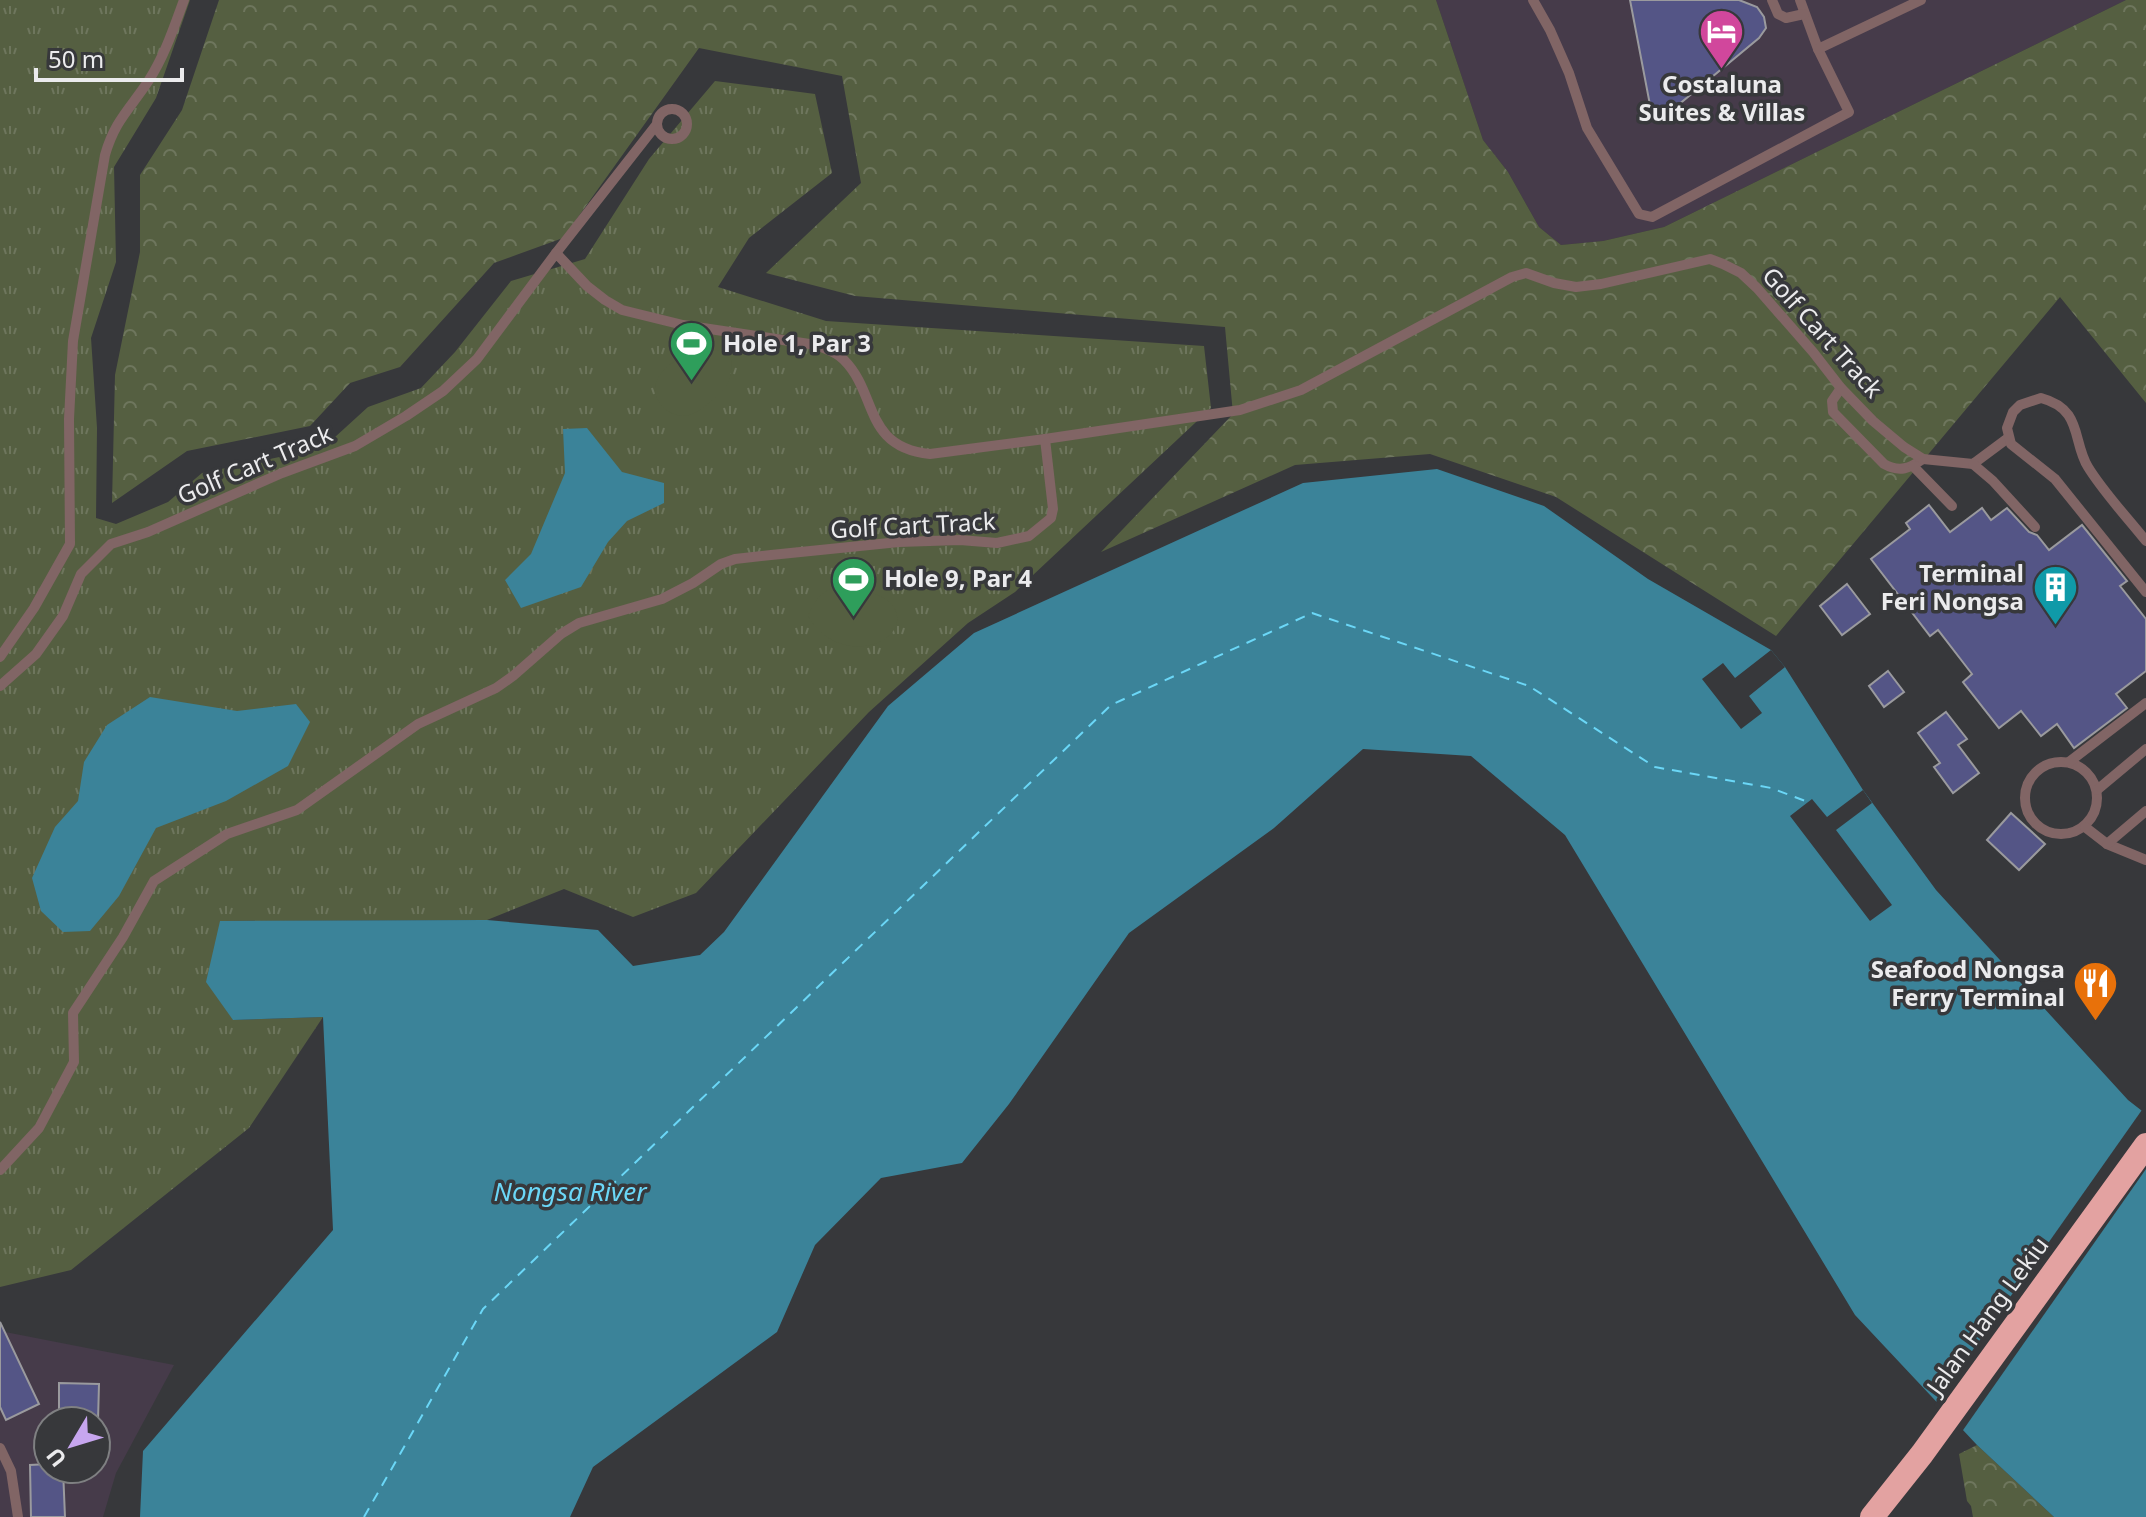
<svg xmlns="http://www.w3.org/2000/svg" width="2146" height="1517" font-family="'Noto Sans',sans-serif">
<style>
.commercial{fill:#463b4a;fill-rule:evenodd}
.grass{fill:url(#grass-tufts)}
.forest{fill:url(#forest-crowns)}
.garden{fill:#555f41}
.water{fill:#3b8399}
.pier{fill:#37383b}
.lines{fill:none;stroke-linecap:round;stroke-linejoin:round}
.ferry{stroke:#6bd7f7;stroke-width:2;stroke-dasharray:10 8;stroke-linecap:butt}
.building{fill:#545586;stroke:#9a9a9e;stroke-width:2}
.lane{stroke:#816565;stroke-width:10}
.highway{stroke:#e3a2a1;stroke-width:24}
.labels{text-anchor:middle;stroke-width:7;stroke-linejoin:round;paint-order:stroke}
.poi-label{font-size:24px;font-weight:bold;fill:#ebebed;stroke:#37383b;text-anchor:start}
.street-label{font-size:24px;fill:#ebebed;stroke:#37383b}
.water-label{font-size:26px;font-style:italic;fill:#6bd7f7;stroke:#37383b}
</style>
<defs>
<pattern id="grass-tufts" width="24" height="20" patternUnits="userSpaceOnUse" patternTransform="scale(2)"><rect width="24" height="20" fill="#555f41"/><path d="M3 7l-1-3M5 7V3M7 7l1-3M15 17l-1-3M17 17v-4M19 17l1-3" fill="none" stroke="#6e765d"/></pattern>
<pattern id="forest-crowns" width="20" height="18" patternUnits="userSpaceOnUse" patternTransform="scale(2)"><rect width="20" height="18" fill="#555f41"/><path d="M2 6a3 3 0 1 1 6 0M12 15a3 3 0 1 1 6 0" fill="none" stroke="#6e765d"/></pattern>
</defs>
<rect width="100%" height="100%" fill="#37383b"/>
<g class="commercial">
<polygon points="1436,0 2126,0 1664,227 1603,241 1561,245 1539,227 1508,172 1483,140"/>
<path d="M 0,1331 L 174,1365 L 116,1473 L 103,1517 L 0,1517 ZM 48,1421 L 96,1421 L 96,1469 L 48,1469 Z"/>
</g>
<polygon class="grass" points="0,0 190,0 156,98 114,167 116,262 91,338 97,428 96,518 116,524 168,502 202,473 323,448 368,407 421,388 455,352 511,281 585,259 649,159 715,81 815,94 832,173 749,238 718,287 826,321 1204,346 1211,408 1015,592 968,623 869,712 696,893 633,917 564,889 487,920 221,921 233,1020 323,1017 249,1128 71,1270 0,1287"/>
<g class="forest">
<polygon points="219,0 1436,0 1483,140 1508,172 1539,227 1561,245 1603,241 1664,227 2126,0 2146,0 2146,403 2060,297 1776,636 1556,497 1430,454 1295,465 1101,552 1233,414 1225,327 855,296 766,273 861,183 842,76 699,48 563,238 494,263 400,367 350,383 310,426 187,451 112,503 115,375 140,252 140,175 182,110"/>
<polygon points="1977,1445 2054,1517 1973,1517 1971,1506 1967,1501 1959,1454"/>
</g>
<g class="garden">
<path d="M 706,349 L 719,351 L 731,360 C 733,377 728,387 715,398 C 708,404 699,412 689,415 C 672,420 650,401 656,383 C 663,363 688,353 706,349 Z"/>
<path d="M 847,585 C 860,590 885,594 893,606 C 916,640 841,672 808,616 C 816,597 826,586 847,585 Z"/>
</g>
<g class="water">
<polygon points="587,428 622,472 664,483 664,503 627,521 608,542 581,587 521,608 505,580 531,554 565,473 563,429"/>
<polygon points="1437,469 1544,506 1648,579 1771,650 1785,667 1863,790 1936,890 2128,1100 2146,1114 2146,1517 2054,1517 1977,1445 1855,1315 1565,835 1471,756 1363,749 1274,828 1129,933 1009,1104 962,1163 881,1178 815,1245 777,1332 593,1467 570,1517 140,1517 143,1451 333,1230 323,1017 233,1020 206,982 220,921 487,920 598,930 633,966 700,955 724,932 888,706 974,633 1303,483"/>
<polygon points="150,697 237,711 296,704 310,722 288,766 226,801 156,828 119,896 90,931 63,932 41,911 32,878 55,827 78,801 84,762 107,725"/>
</g>
<g class="pier">
<polygon points="1771,650 1785,667 1749,696 1762,713 1741,729 1702,679 1723,663 1735,678"/>
<polygon points="1863,790 1872,803 1836,830 1892,905 1870,921 1790,816 1812,799 1827,817"/>
<polygon points="2144,1107 2146,1109 2146,1169 1961,1433 1934,1405"/>
</g>
<g class="lines">
<polyline class="ferry" points="364,1517 483,1309 1111,705 1312,613 1529,686 1655,767 1771,788 1808,802"/>
</g>
<g class="building">
<polygon points="1630,0 1739,0 1757,7 1764,17 1766,28 1759,38 1666,115 1658,112 1650,105"/>
<polygon points="1929,505 1950,532 1982,508 1991,520 2007,508 2029,532 2037,535 2049,550 2082,525 2127,581 2120,586 2146,619 2146,671 2116,694 2127,708 2074,748 2057,724 2041,736 2021,711 1999,728 1963,682 1972,674 1938,630 1930,636 1871,559 1910,529 1906,523"/>
<polygon points="1847,584 1870,614 1842,635 1820,606"/>
<polygon points="1888,671 1904,692 1884,707 1869,686"/>
<polygon points="1946,712 1967,739 1958,745 1979,773 1953,793 1934,767 1940,763 1918,733"/>
<polygon points="2011,813 2045,844 2019,870 1987,840"/>
<polygon points="0,1322 39,1404 6,1420 0,1407"/>
<polygon points="59,1383 99,1384 98,1421 59,1421"/>
<polygon points="48,1464 48,1469 63,1469 65,1517 31,1517 30,1465"/>
</g>
<g class="lines">
<g class="lane">
<polyline points="1533,0 1550,30 1569,73 1587,128 1639,214 1652,217 1849,112 1818,49 1800,0"/>
<polyline points="1772,0 1778,14 1786,18 1804,14"/>
<polyline points="1818,49 1921,0"/>
<circle cx="672" cy="124" r="15"/>
<polyline points="556,253 657,124"/>
<path d="M 1841,388 L 1832,401 L 1833,412 L 1884,464 C 1900,473 1910,468 1923,459"/>
<polyline points="1045,439 1240,410 1301,390 1512,277 1526,273 1554,283 1576,287 1601,284 1710,259 1723,264 1741,273 1757,288 1813,352 1841,388 1873,421 1904,447 1923,459 1973,464 2008,438"/>
<polyline points="1973,464 1993,481 2035,527"/>
<polyline points="1913,466 1952,506"/>
<path d="M 2146,541 C 2127,517 2104,493 2088,467 C 2072,441 2083,409 2041,398 L 2020,405 L 2013,412 L 2007,428 L 2011,444 L 2055,479 L 2146,592"/>
<path d="M 0,657 L 34,608 L 70,544 L 69,419 L 73,341 L 105,155 C 115,120 130,109 149,80 C 165,55 174,27 184,0"/>
<path d="M 0,686 L 36,654 L 63,616 L 81,574 L 111,544 L 148,532 L 282,473 L 355,446 L 406,416 L 443,391 L 477,359 L 556,253 L 587,286 L 605,300 L 622,310 L 683,325 L 816,345 C 826,349 837,352 844,360 C 878,394 863,447 930,454 L 1045,439 L 1053,509 L 1051,518 L 1029,536 L 997,543 L 960,540 L 899,542 L 771,555 L 735,559 L 721,564 L 693,583 L 662,599 L 579,623 L 561,634 L 513,676 L 496,688 L 418,724 L 297,810 L 227,834 L 154,881 L 123,937 L 73,1013 L 74,1062 L 39,1128 L 0,1170"/>
<circle cx="2061" cy="798" r="36"/>
<polyline points="2069,762 2146,703"/>
<polyline points="2097,790 2146,749"/>
<polyline points="2085,827 2107,844 2146,860"/>
<polyline points="2107,844 2146,811"/>
<polyline points="0,1448 11,1471 18,1517"/>
</g>
<polyline class="highway" points="1872,1517 1922,1454 2146,1145"/>
</g>
<defs>
<symbol id="hotel-pin" viewBox="-11 -11 22 30"><path d="M0 17L-7.5 6A9.5 9.5 0 1 1 7.5 6Z" fill="#d1479c" stroke="#37383b"/><path d="M-6-4.5h1.5V1H6V5H4.5V3h-9V5H-6ZM-4 0a1.8 1.8 0 1 1 3.6 0ZM.5 0V-2.5h3Q6-2.5 6 0Z" fill="#fff"/></symbol>
<symbol id="stadium-pin" viewBox="-11 -11 22 30"><path d="M0 17L-7.5 6A9.5 9.5 0 1 1 7.5 6Z" fill="#2e9e5b" stroke="#37383b"/><path d="M0-5a6.5 5 0 1 0 0 10a6.5 5 0 1 0 0-10ZM-3.5-1.8h7v3.6h-7Z" fill="#fff"/></symbol>
<symbol id="building-pin" viewBox="-11 -11 22 30"><path d="M0 17L-7.5 6A9.5 9.5 0 1 1 7.5 6Z" fill="#0f9aa8" stroke="#37383b"/><path d="M-4-6H4V6H1V3H-1V6H-4ZM-2.5-4.3h1.7v1.8h-1.7ZM.8-4.3h1.7v1.8H.8ZM-2.5-1h1.7V.8h-1.7ZM.8-1h1.7V.8H.8Z" fill="#fff"/></symbol>
<symbol id="restaurant-pin" viewBox="-11 -11 22 30"><path d="M0 17L-7.5 6A9.5 9.5 0 1 1 7.5 6Z" fill="#e8710a" stroke="#37383b"/><path d="M-5-6h1v4h1v-4h1v4h1v-4h1v5L-1.5 .5V6h-2V.5L-5-1ZM5-6V6H3V1.5H1.5Q1.5-4 5-6Z" fill="#fff"/></symbol>
</defs>
<g fill-rule="evenodd">
<use href="#hotel-pin" x="1696" y="6" width="51" height="69"/>
<use href="#stadium-pin" x="666" y="318" width="51" height="69"/>
<use href="#stadium-pin" x="828" y="554" width="51" height="69"/>
<use href="#building-pin" x="2030" y="562" width="51" height="69"/>
<use href="#restaurant-pin" x="2070" y="958" width="51" height="69"/>
</g>
<g class="labels">
<g class="poi-label">
<text x="1722" y="93" text-anchor="middle">Costaluna<tspan x="1722" dy="28">Suites &amp; Villas</tspan></text>
<text x="723" y="352">Hole 1, Par 3</text>
<text x="2024" y="582" text-anchor="end">Terminal<tspan x="2024" dy="28">Feri Nongsa</tspan></text>
<text x="884" y="587">Hole 9, Par 4</text>
<text x="2065" y="978" text-anchor="end">Seafood Nongsa<tspan x="2065" dy="28">Ferry Terminal</tspan></text>
</g>
<g class="street-label">
<text transform="translate(1822 333) rotate(48)" y="8">Golf Cart Track</text>
<text transform="translate(255 465) rotate(-23)" y="8">Golf Cart Track</text>
<text transform="translate(913 526) rotate(-3)" y="8">Golf Cart Track</text>
<text transform="translate(1988 1316) rotate(-54)" y="8">Jalan Hang Lekiu</text>
</g>
<g class="water-label">
<text x="570" y="1201">Nongsa River</text>
</g>
</g>
<g transform="translate(72 1445) rotate(232)"><circle r="38" fill="#37383b" stroke="#7f8082" stroke-width="2"/>
<path d="M0-6L14 30L0 20L-14 30Z" fill="#c7a6ef"/>
<text y="-12" font-size="22" font-weight="bold" text-anchor="middle" fill="#ebebed">U</text>
</g>
<path d="M36 68v12h146v-12" fill="none" stroke="#ebebed" stroke-width="4"/>
<text x="48" y="68" font-size="24" fill="#ebebed" stroke="#37383b" stroke-width="6" paint-order="stroke">50 m</text>
</svg>
